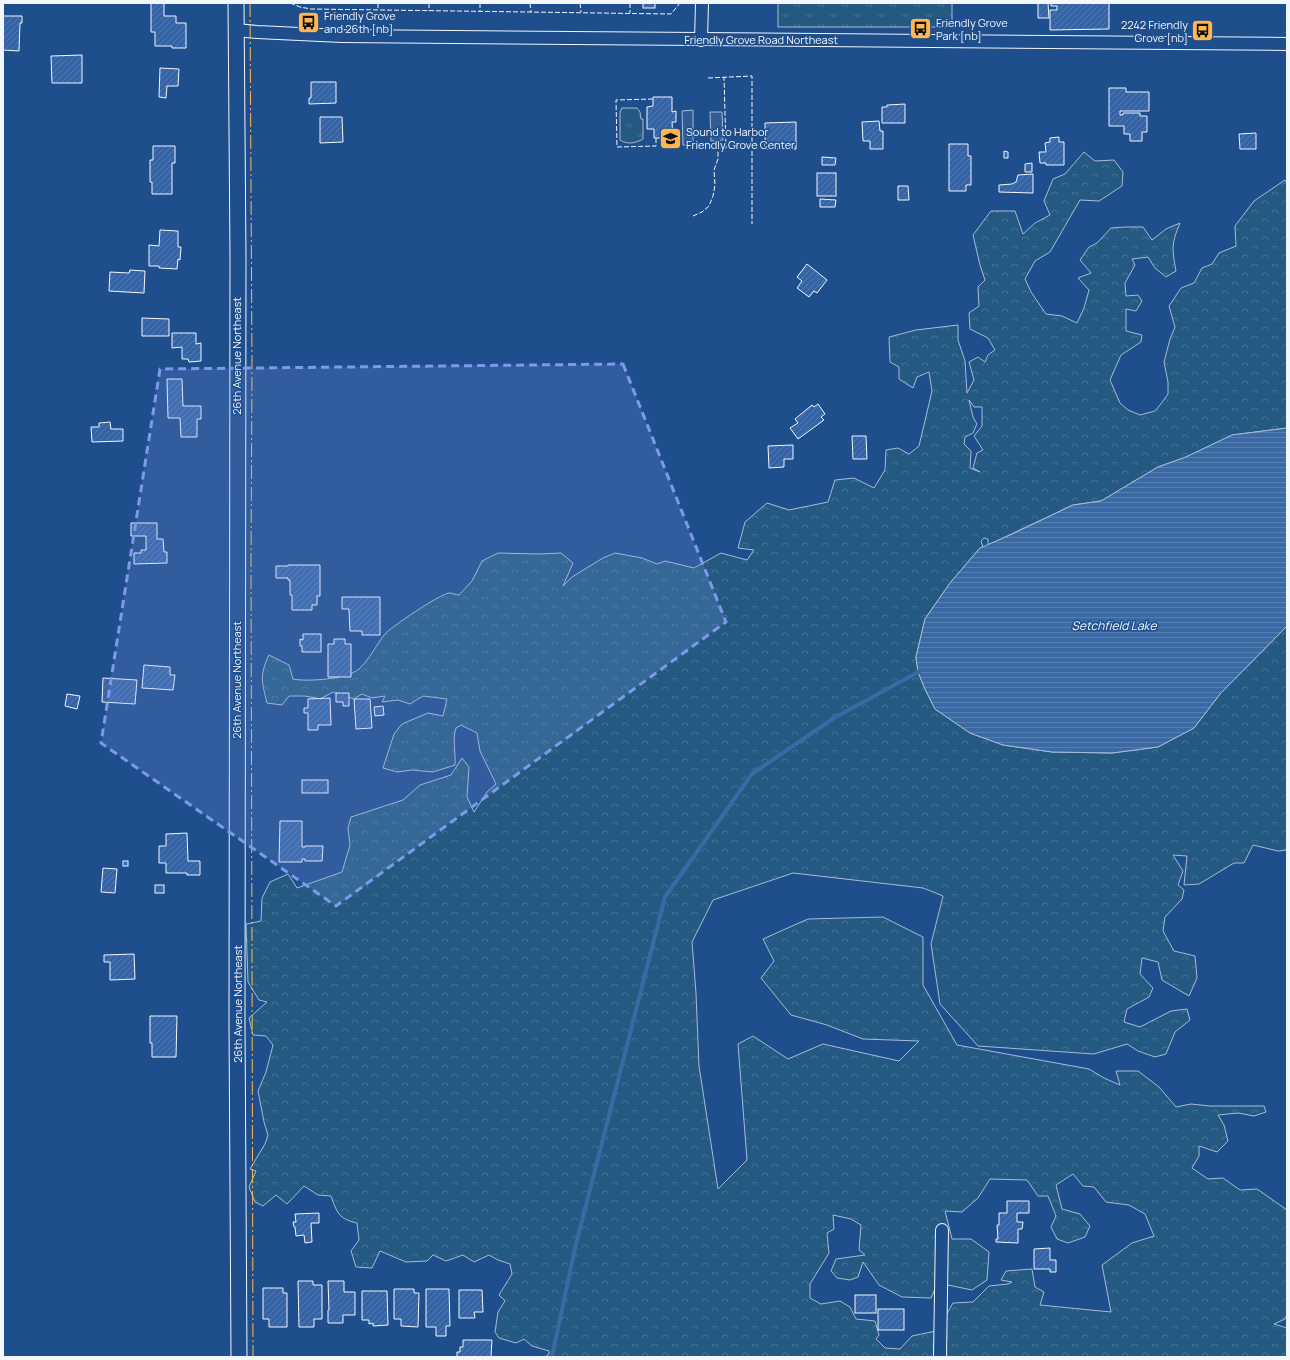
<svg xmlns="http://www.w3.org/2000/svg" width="1290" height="1360" font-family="Manrope,sans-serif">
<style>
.forest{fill:url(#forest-crowns);stroke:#a8bbd7;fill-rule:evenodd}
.park{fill:url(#park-tufts);stroke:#a8bbd7}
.parking{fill:#305b95;stroke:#a8bbd7}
.water{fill:url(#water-rules);stroke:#a8bbd7}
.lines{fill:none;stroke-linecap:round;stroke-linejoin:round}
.stream{stroke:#3b69a3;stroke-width:4}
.building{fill:url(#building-hatch);stroke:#f2f6ff}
.minor-casing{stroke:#f2f6ff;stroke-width:14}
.tertiary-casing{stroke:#f2f6ff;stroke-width:17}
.minor{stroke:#1f4e8c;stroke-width:12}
.tertiary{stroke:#1f4e8c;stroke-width:15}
.fence{stroke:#f2f6ff;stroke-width:1;stroke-dasharray:5 2;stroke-linecap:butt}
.power{stroke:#ffb74d;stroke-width:1;stroke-dasharray:14 3 2 3;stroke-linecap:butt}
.marked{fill:#7d9aea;fill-opacity:0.2;stroke:#7d9aea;stroke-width:3;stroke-dasharray:8 5;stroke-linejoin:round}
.labels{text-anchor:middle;stroke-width:3;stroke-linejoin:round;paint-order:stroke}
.poi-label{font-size:11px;fill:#f2f6ff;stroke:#1f4e8c;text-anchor:start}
.street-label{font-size:11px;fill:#f2f6ff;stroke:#1f4e8c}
.water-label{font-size:12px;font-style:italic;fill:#f2f6ff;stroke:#1f4e8c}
</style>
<defs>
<pattern id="forest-crowns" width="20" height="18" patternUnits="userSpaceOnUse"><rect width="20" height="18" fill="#245a82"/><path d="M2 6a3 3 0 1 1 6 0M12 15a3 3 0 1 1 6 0" fill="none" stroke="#447295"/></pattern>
<pattern id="park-tufts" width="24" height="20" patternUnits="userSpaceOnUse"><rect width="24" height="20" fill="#245a82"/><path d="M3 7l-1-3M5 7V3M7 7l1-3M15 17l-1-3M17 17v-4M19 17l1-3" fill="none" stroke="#447295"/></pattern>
<pattern id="water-rules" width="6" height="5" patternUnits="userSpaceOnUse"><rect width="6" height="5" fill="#3b69a3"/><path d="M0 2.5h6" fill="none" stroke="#587fb1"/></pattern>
<pattern id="building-hatch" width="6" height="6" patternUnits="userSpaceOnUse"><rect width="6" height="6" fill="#3563a3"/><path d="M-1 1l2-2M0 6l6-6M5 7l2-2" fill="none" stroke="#537ab1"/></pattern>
</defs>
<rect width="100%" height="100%" fill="#1f4e8c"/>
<path class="forest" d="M 1084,152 L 1095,161 L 1114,160 L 1123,172 L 1122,186 L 1099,201 L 1080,200 L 1050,252 L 1035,261 L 1025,279 L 1031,292 L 1046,314 L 1062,316 L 1077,323 L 1084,308 L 1089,290 L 1078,278 L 1091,273 L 1080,260 L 1089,247 L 1097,243 L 1111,228 L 1125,227 L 1143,227 L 1152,240 L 1166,229 L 1180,223 C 1171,244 1172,249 1176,271 L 1166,277 L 1155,268 L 1148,257 L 1132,259 L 1135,265 L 1125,283 L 1126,296 L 1138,295 L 1142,301 L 1136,311 L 1126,309 L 1126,331 L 1142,335 L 1141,342 L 1121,355 L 1110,380 L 1120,403 L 1128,410 L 1140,415 L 1155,411 L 1160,405 L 1168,394 L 1168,382 L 1164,362 L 1170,339 L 1175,327 L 1169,306 L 1181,288 L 1194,283 L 1202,268 L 1212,264 L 1219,253 L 1236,246 L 1235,226 L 1254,201 L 1285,180 L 1287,184 L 1287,428 L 1232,435 L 1186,457 L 1158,467 L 1101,501 L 1073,505 L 988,545 L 988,539 L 984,538 L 981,541 L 983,547 L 980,548 L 950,583 L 925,619 L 916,657 L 918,672 L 925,689 L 935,709 L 970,733 L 1003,745 L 1052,752 L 1112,753 L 1158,747 L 1194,728 L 1220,694 L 1287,626 L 1287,850 L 1278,851 L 1253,845 L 1244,863 L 1234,863 L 1199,884 L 1184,885 L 1187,856 L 1173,855 L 1183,871 L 1178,885 L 1184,890 L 1182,899 L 1165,917 L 1163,931 L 1174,951 L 1195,956 L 1197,978 L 1189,996 L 1162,980 L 1158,962 L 1142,958 L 1140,974 L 1153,988 L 1149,997 L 1127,1009 L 1124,1022 L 1140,1027 L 1171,1011 L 1187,1009 L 1190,1020 L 1175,1032 L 1166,1054 L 1155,1057 L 1138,1051 L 1127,1044 L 1094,1054 L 978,1046 L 940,1004 L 931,944 L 943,896 L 923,888 L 793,873 L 713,900 L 692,942 L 696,993 L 699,1066 L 718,1189 L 747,1160 L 738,1044 L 753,1036 L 788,1059 L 823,1044 L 899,1061 L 919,1041 L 863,1039 L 827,1025 L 791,1015 L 761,978 L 774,961 L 763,939 L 808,919 L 883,917 L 923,937 L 923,985 L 957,1045 L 1089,1069 L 1104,1078 L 1120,1085 L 1116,1071 L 1138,1071 L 1159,1087 L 1176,1107 L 1191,1104 L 1210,1106 L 1264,1106 L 1266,1112 L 1254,1116 L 1238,1113 L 1218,1115 L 1224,1125 L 1228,1141 L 1217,1152 L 1199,1146 L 1199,1156 L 1192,1168 L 1208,1179 L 1223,1178 L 1240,1190 L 1257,1189 L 1287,1210 L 1287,1314 L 1285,1319 L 1274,1324 L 1287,1328 L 1287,1357 L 943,1357 L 946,1315 L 953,1303 L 973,1302 L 989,1286 L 1008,1284 L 1012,1282 L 1001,1280 L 1006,1271 L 1032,1269 L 1035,1287 L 1044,1292 L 1040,1305 L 1111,1312 L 1102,1265 L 1132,1243 L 1154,1236 L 1145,1214 L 1129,1205 L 1106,1202 L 1094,1187 L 1083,1186 L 1073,1174 L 1056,1185 L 1062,1209 L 1080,1214 L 1090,1226 L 1085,1237 L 1068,1243 L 1057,1239 L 1051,1227 L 1056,1216 L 1048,1196 L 1038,1196 L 1027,1180 L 990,1179 L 978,1198 L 962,1212 L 945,1211 L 952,1239 L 971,1239 L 989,1252 L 987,1280 L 972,1290 L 938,1283 L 931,1298 L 902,1297 L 879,1285 L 863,1262 L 858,1277 L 850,1280 L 837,1278 L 831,1271 L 836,1259 L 865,1255 L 859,1250 L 861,1225 L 851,1219 L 833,1215 L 834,1229 L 827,1233 L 829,1253 L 810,1284 L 810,1298 L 821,1304 L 840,1301 L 850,1307 L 856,1319 L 875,1321 L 879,1335 L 876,1339 L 885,1348 L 900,1349 L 912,1336 L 936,1331 L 935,1357 L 545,1357 L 549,1354 L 549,1351 L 532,1346 L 524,1339 L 516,1343 L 499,1338 L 495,1332 L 498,1312 L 505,1301 L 499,1295 L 512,1274 L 510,1264 L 498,1260 L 489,1255 L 474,1262 L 463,1255 L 446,1261 L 433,1255 L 427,1261 L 406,1262 L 380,1251 L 372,1268 L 356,1267 L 351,1251 L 359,1240 L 357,1223 C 339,1219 337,1213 331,1196 L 318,1195 L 304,1186 L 287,1204 L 276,1195 L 263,1206 L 255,1202 L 249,1187 L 256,1171 L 250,1169 L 265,1144 L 268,1135 L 264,1122 L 258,1091 L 266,1072 L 273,1045 L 266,1036 L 253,1035 L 249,1018 L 267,1002 L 259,1000 L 248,982 L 246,924 L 261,921 L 262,898 L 270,882 L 288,874 L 297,888 L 342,872 L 350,845 L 348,828 L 351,817 L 403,800 L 420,785 L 451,775 L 462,758 L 469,767 L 467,797 L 474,812 L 487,792 L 496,784 L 480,751 L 477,733 L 461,725 L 456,728 C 452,740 456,753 455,765 L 433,772 L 412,770 L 397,772 L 383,768 L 394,734 L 402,724 L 428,713 L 443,716 L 447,699 L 423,696 L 410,704 L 398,700 L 382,702 L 385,696 L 372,698 L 362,694 L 354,699 L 333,692 L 320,699 L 305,696 L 289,696 L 282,705 L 267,703 C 262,682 259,676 269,655 L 289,665 L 293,679 C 308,682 347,679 359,669 C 370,659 376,645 385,634 C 391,627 440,594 449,593 C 452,593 456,595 459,595 L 472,581 L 482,561 L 498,553 L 539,554 L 561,553 L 573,563 L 563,586 L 572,577 L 603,558 L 615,553 L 642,558 L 657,564 L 665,561 L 694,568 L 721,553 L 747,560 L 754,550 L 738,548 L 745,522 L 767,503 L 789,510 L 828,502 L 835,480 L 854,478 L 874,488 L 885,470 L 886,450 L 898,448 L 909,454 L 919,446 L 932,391 L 929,372 L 917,377 L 913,388 L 899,379 L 899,367 L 890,362 L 889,337 L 916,330 L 958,325 L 958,340 L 965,361 L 967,393 L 974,380 L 969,362 L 978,357 L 985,362 L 988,355 L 995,350 L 988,338 L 970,329 L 969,313 L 979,306 L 978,287 L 985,280 L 980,265 L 973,235 L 991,211 L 1015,211 L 1023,234 L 1035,223 L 1050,215 L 1044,201 L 1053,179 L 1065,174 ZM 969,400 L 974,407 L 982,407 L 982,426 L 974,436 L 983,450 L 977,453 L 973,468 L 980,472 L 970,468 L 971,451 L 964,444 L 965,437 L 973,433 L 977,424 L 973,417 Z"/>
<g class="park">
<rect x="778" y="3" width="174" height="24"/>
<path d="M 622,108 L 637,108 L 640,112 L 641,119 L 643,119 L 643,139 C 636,143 627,145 620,140 L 620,112 Z"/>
</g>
<g class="parking">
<polygon points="693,110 693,145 683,145 682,111"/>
<polygon points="710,112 722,112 723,140 711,141"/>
</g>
<polygon class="water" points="1287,428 1287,626 1220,694 1194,728 1158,747 1112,753 1052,752 1003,745 970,733 935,709 925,689 918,672 916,657 925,619 950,583 980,548 1008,536 1073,505 1101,501 1158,467 1186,457 1232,435"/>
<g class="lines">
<polyline class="stream" points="552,1357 575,1248 665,897 752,774 834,718 922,670"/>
</g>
<g class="building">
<polygon points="151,3 164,3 164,16 176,16 176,23 186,23 186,48 172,48 172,46 155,46 155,32 151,32"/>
<rect x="643" y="3" width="12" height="5"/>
<polygon points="1038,3 1048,3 1049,18 1038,18"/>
<polygon points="1051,3 1109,3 1109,29 1050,30 1050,10 1057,10 1057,6 1051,6"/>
<polygon points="3,16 22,16 22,23 20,23 19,51 3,50"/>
<polygon points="82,55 82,83 52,83 51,56"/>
<polygon points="160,68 179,69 178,86 167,86 166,98 159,97"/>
<polygon points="311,82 336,82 336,103 309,104 309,98 311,98"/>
<polygon points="1109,88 1126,88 1126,92 1149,92 1149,111 1120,111 1120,115 1123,115 1123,113 1140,113 1140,116 1147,116 1147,132 1142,132 1142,141 1130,141 1130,134 1124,134 1124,126 1109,126"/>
<polygon points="653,97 672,97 672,112 676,111 676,122 672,122 673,138 654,138 654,129 647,129 647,107 653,106"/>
<polygon points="905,104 905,123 882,123 882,107 887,107 887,105"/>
<polygon points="320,117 342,117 343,142 320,143"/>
<polygon points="879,121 880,131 883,131 883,149 870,149 870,141 863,141 862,122"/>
<polygon points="796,122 796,149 765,149 765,123"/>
<polygon points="1256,133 1256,149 1240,149 1239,134"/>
<polygon points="1059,137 1059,142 1064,142 1064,165 1046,165 1046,163 1040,163 1039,152 1046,152 1045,143 1050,142 1050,138"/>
<polygon points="949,144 968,144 968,156 971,156 971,185 966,185 966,191 949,191"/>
<polygon points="153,146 175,146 175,163 172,163 172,194 152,194 152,182 150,182 150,160 153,160"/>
<polygon points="1004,151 1008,152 1008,158 1004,158"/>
<polygon points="822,157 836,158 835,165 822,165"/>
<polygon points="1032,163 1032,172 1025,172 1025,164"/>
<rect x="817" y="173" width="19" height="23"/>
<polygon points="1033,174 1033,193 999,192 999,185 1012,184 1016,182 1018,175"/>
<polygon points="898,186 908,186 909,200 898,200"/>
<polygon points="820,199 836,200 835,207 820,207"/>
<polygon points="160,230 178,231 178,247 181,247 180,260 178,259 177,269 159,268 159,266 149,266 149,245 159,246"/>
<polygon points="807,264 827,280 817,293 814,291 809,297 797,288 802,281 797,277"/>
<polygon points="130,270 145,271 144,293 109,291 110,272 129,273"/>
<polygon points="142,318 169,319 169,336 142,336"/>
<polygon points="172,333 196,333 196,344 201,343 201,361 189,362 188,359 182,359 182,347 172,348"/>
<polygon points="167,379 182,379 183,406 201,406 201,419 197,419 197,437 181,437 180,418 168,418"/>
<polygon points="818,404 825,414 821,417 824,420 798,439 790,428 798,423 795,419 812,405 814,407"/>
<polygon points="110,422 111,429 123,429 123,441 92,442 91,427 99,427 99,423"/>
<polygon points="852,436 866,436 867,459 853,459"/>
<polygon points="793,445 793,459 784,459 784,467 769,468 768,446"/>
<polygon points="131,523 157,523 157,539 163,539 164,552 167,552 167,563 134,564 134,553 141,553 141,550 146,550 146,536 131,536"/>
<polygon points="288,565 320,565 320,596 317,596 317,605 312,605 312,610 292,610 292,595 290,595 290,580 288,580 288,578 276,578 276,566 288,566"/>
<polygon points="342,597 380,597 380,635 362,635 362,631 350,631 349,609 342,609"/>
<polygon points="303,634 321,634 321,652 302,652 302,646 300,646 300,639 303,640"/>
<polygon points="334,639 345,639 345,644 351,644 351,677 328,677 328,644 334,644"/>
<polygon points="144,665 170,667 170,675 175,675 173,690 142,688"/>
<polygon points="103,678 137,680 135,704 102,702"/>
<polygon points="336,693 349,693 349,706 343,706 343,702 336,702"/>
<polygon points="67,694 80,696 77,709 65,706"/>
<polygon points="330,698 331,725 318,725 318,730 308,730 308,713 304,713 304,708 308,708 308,699"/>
<polygon points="354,699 370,699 372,728 356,729"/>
<polygon points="383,706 384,715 375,716 374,707"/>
<rect x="302" y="780" width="26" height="13"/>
<polygon points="280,821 302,821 302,847 305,847 305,846 323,846 322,861 305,861 305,859 302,859 302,862 279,862"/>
<polygon points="187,833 188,861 200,861 200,875 187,875 187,873 166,873 166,863 159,863 159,846 166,846 166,834"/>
<rect x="123" y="861" width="5" height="5"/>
<polygon points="103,868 117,869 115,893 101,892"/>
<rect x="155" y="885" width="9" height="8"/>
<polygon points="134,954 135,979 110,980 110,962 104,962 104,955"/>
<polygon points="150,1016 177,1016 176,1057 152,1057 152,1043 150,1043"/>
<polygon points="1007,1201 1029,1201 1029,1213 1017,1213 1017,1222 1023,1222 1022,1229 1018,1229 1018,1243 996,1242 996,1239 998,1239 997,1225 999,1225 999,1213 1007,1213"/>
<polygon points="319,1213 319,1223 311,1223 312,1242 305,1243 304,1235 296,1236 295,1227 294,1227 293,1222 296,1222 295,1214"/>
<polygon points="1050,1248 1050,1260 1056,1260 1056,1272 1050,1272 1050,1269 1034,1269 1034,1249"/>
<polygon points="298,1281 313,1281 313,1285 322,1285 322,1319 314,1319 314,1327 299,1327"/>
<polygon points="328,1281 344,1281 344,1292 355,1292 355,1315 343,1315 343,1323 328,1323 328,1310 329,1310"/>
<polygon points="263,1288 283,1288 283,1293 287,1293 287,1327 269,1327 269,1319 263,1319"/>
<polygon points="394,1289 414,1289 414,1293 419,1293 418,1327 401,1326 401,1319 394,1319"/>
<polygon points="426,1289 449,1289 450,1326 446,1326 446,1336 436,1336 436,1327 426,1327"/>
<polygon points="459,1290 482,1290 483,1312 474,1312 475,1318 459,1318"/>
<polygon points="362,1291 387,1291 388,1325 373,1326 373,1323 369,1324 369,1320 362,1320"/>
<rect x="855" y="1295" width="21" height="18"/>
<rect x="878" y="1309" width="26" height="21"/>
<polygon points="463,1340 492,1340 491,1357 457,1357 457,1352 460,1352 460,1347 463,1347"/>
</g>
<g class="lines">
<defs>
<g id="minor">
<polyline points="236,30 257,32 342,36 1287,44"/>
<polyline points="701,40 702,3"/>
<polyline points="940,1357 942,1230"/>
</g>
<polyline id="tertiary" points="236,3 238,257 237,1024 239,1357"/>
</defs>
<use href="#minor" class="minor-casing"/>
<use href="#tertiary" class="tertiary-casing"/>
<use href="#minor" class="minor"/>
<use href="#tertiary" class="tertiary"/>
<g class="fence">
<polyline points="290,3 300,7 311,9 671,14 680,3"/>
<polyline points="378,3 378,10"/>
<polyline points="429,3 429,11"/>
<polyline points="480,3 480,11"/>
<polyline points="530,3 531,12"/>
<polyline points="580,3 581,12"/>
<polyline points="630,3 630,13"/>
<polyline points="708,78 752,76 752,224"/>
<polyline points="653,99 616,100 617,147 656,146 656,138"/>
<polyline points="693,216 702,212 709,206 713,196 715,185 714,170 718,159 718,148 726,148 724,77"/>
</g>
<polyline class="power" points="250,3 252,367 251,561 253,1357"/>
</g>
<path class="marked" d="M 623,364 L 726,622 L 336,906 L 101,743 L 160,369 Z"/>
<defs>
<symbol id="bus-square" viewBox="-11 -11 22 22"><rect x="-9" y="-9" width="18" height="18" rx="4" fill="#ffb74d" stroke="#1f4e8c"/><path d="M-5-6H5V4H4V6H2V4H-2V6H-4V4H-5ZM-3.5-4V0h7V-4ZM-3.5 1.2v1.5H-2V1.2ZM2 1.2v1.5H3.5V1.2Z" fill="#111"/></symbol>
<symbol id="school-square" viewBox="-11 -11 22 22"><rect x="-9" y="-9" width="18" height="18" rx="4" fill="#ffb74d" stroke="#1f4e8c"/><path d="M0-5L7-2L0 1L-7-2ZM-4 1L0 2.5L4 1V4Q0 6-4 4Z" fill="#111"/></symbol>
</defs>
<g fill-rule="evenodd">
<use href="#bus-square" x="296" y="10" width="25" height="25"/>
<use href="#bus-square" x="908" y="16" width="25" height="25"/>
<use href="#bus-square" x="1190" y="18" width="25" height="25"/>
<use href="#school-square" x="658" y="126" width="25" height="25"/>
</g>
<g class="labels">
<g class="poi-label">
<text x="324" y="20">Friendly Grove<tspan x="324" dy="13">and 26th [nb]</tspan></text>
<text x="936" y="27">Friendly Grove<tspan x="936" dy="13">Park [nb]</tspan></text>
<text x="1188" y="29" text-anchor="end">2242 Friendly<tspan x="1188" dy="13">Grove [nb]</tspan></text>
<text x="686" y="136">Sound to Harbor<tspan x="686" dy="13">Friendly Grove Center</tspan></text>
</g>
<g class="street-label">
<text x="761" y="44">Friendly Grove Road Northeast</text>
<text transform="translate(237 356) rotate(-90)" y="4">26th Avenue Northeast</text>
<text transform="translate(237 680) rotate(-90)" y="4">26th Avenue Northeast</text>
<text transform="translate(238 1004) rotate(-90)" y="4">26th Avenue Northeast</text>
</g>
<g class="water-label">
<text x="1114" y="630">Setchfield Lake</text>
</g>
</g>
<rect width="1290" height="1360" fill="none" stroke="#f2f6ff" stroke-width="8"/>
</svg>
